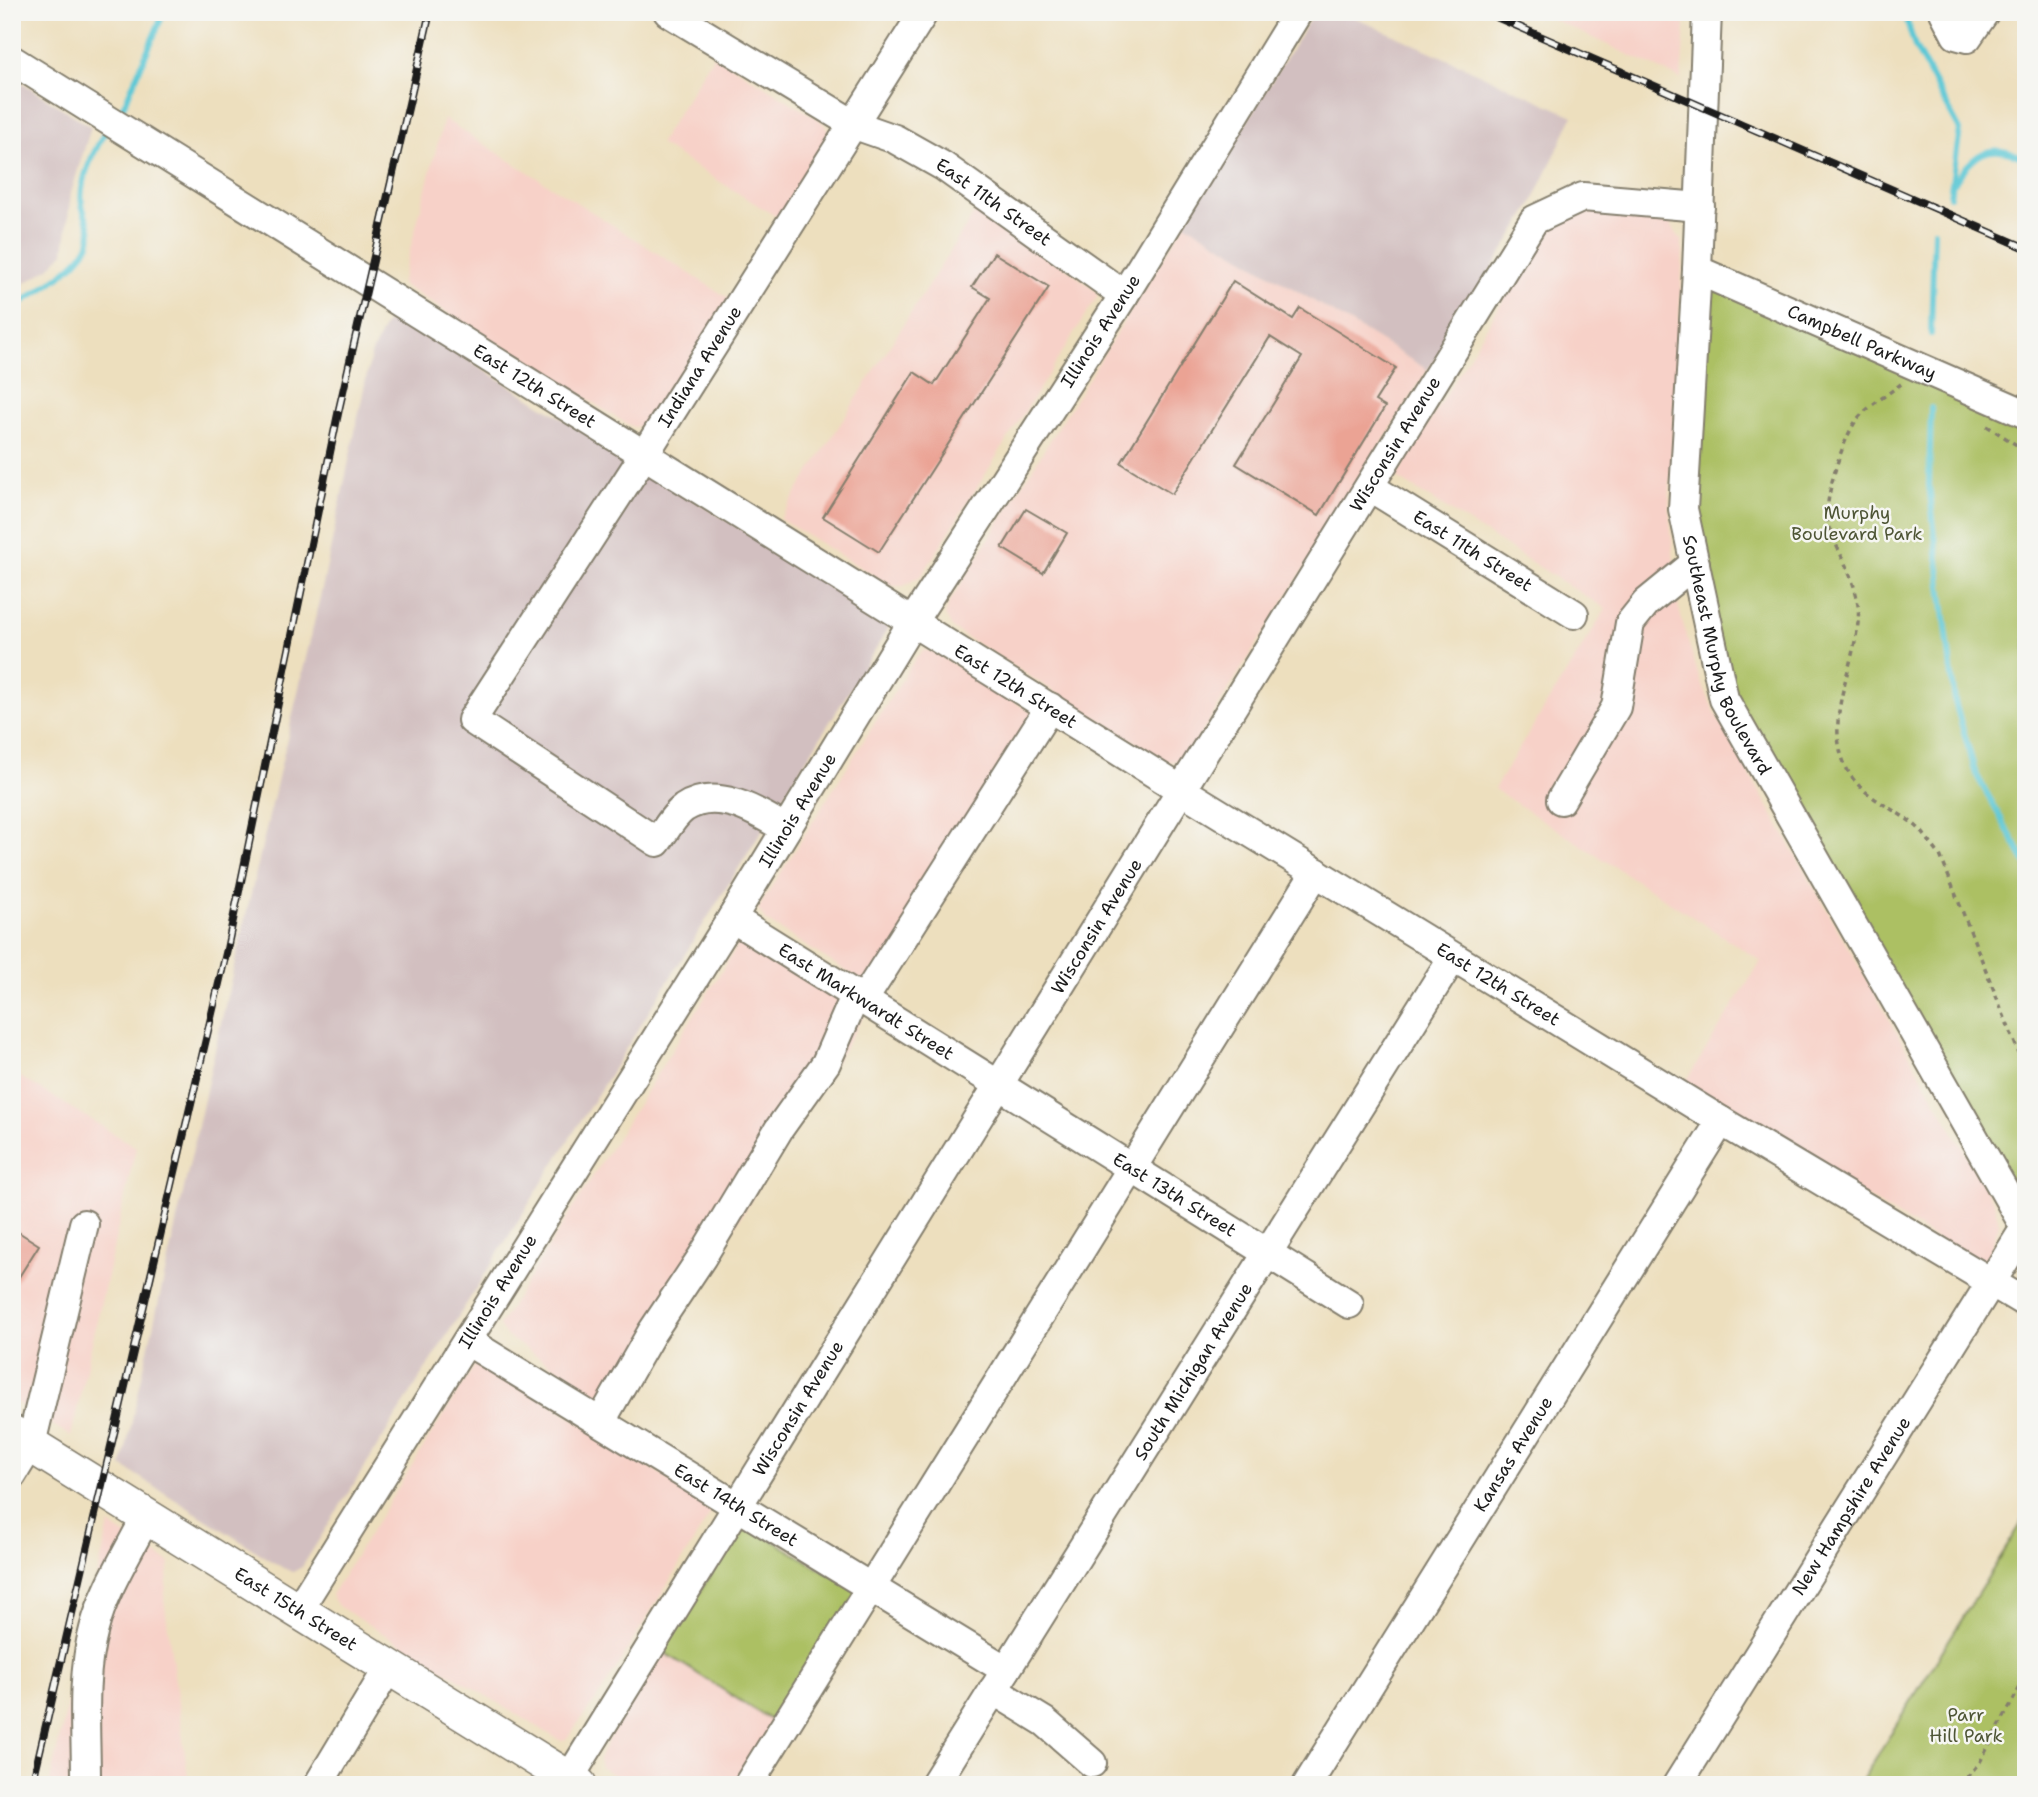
<svg xmlns="http://www.w3.org/2000/svg" width="2038" height="1797" font-family="'Shantell Sans',sans-serif">
<style>
.built{fill:#f7d1c8}
.industrial{fill:#d2bfc0}
.green{fill:#acc063;stroke:#646e40;stroke-width:2}
.lines{fill:none;stroke-linecap:round;stroke-linejoin:round}
.stream{stroke:#5dc8d5;stroke-width:6}
.building{fill:#eba394}
.minor-casing{stroke:#847e6d;stroke-width:32}
.major-casing{stroke:#847e6d;stroke-width:38}
.path{stroke:#847e6d;stroke-width:3.5;stroke-dasharray:5 5;stroke-linecap:butt}
.minor{stroke:#fff;stroke-width:28}
.major{stroke:#fff;stroke-width:35}
.rail-casing{stroke:#1c1c1c;stroke-width:8}
.rail{stroke:#f6f6f2;stroke-width:5;stroke-dasharray:16;stroke-linecap:butt}
.labels{text-anchor:middle;stroke-width:5;stroke-linejoin:round;paint-order:stroke}
.street-label{font-size:18px;fill:#1c1c1c;stroke:#f6f6f2}
.park-label{font-size:18px;fill:#4e5535;stroke:#f6f6f2}
</style>
<rect width="100%" height="100%" fill="#f6f6f2"/>
<filter id="ink" filterUnits="userSpaceOnUse"><feTurbulence type="fractalNoise" baseFrequency=".0143" numOctaves="2"/><feDisplacementMap in="SourceGraphic" scale="14" xChannelSelector="R" yChannelSelector="G"/><feConvolveMatrix kernelMatrix="1 2 1 2 8 2 1 2 1" color-interpolation-filters="sRGB"/></filter>
<filter id="wash" filterUnits="userSpaceOnUse"><feTurbulence type="fractalNoise" baseFrequency=".00686" numOctaves="4" result="noise"/><feDisplacementMap in="SourceGraphic" scale="28" xChannelSelector="R" yChannelSelector="G"/><feGaussianBlur stdDeviation="1.57" result="paint"/><feColorMatrix in="noise" values="0 0 0 0 0 0 0 0 0 0 0 0 0 0 0 0 0 1.4 0 .05"/><feComposite in="paint" operator="in"/></filter>
<g filter="url(#wash)">
<rect width="100%" height="100%" fill="#eddfbe"/>
<g class="built">
<polygon points="1537,12 1686,12 1681,79"/>
<polygon points="714,55 821,121 828,130 828,142 780,219 659,144"/>
<polygon points="444,119 730,299 647,426 632,427 401,284"/>
<polygon points="982,201 1097,292 1097,297 922,575 904,586 891,586 780,519"/>
<polygon points="1588,211 1659,218 1669,222 1681,240 1683,252 1669,508 1678,605 1689,645 1700,680 1717,717 1994,1203 1999,1223 1990,1253 1983,1259 1974,1262 1683,1086 1761,961 1494,789 1606,609 1396,477 1540,239 1554,223 1570,215"/>
<polygon points="1185,223 1428,370 1189,753 1179,760 1168,762 953,629 945,615 949,603"/>
<polygon points="924,650 934,652 1049,723 878,991 766,921 758,909 916,657"/>
<polygon points="741,940 865,1014 622,1410 506,1336 499,1326"/>
<polygon points="12,1072 136,1147 71,1436 12,1400"/>
<polygon points="479,1358 714,1508 601,1693 566,1739 561,1741 338,1606 331,1595"/>
<polygon points="109,1525 170,1563 164,1598 189,1785 49,1785"/>
<polygon points="662,1651 777,1724 749,1768 775,1785 629,1785 601,1767 599,1758 623,1711"/>
</g>
<g class="industrial">
<polygon points="1314,12 1343,12 1573,116 1531,206 1428,370 1185,223"/>
<polygon points="12,76 91,127 71,193 64,252 48,269 12,291"/>
<polygon points="391,312 886,619 888,629 302,1567 293,1572 283,1568 122,1466 221,1023 324,580 371,355"/>
</g>
<g class="green">
<polygon points="1697,270 2026,414 2026,1229 1724,699 1683,509"/>
<polygon points="2026,1516 2026,1785 1859,1785"/>
<polygon points="748,1526 858,1591 777,1724 662,1651 741,1527"/>
</g>
<g class="lines">
<g class="stream">
<polyline points="1904,12 1915,47 1960,130 1950,196"/>
<polyline points="117,116 126,101 164,12"/>
<path d="M 1952,185 C 1976,153 1987,141 2026,159"/>
<path d="M 12,308 C 33,295 84,265 90,240 C 93,226 84,217 82,204 C 78,181 96,146 109,127"/>
<polyline points="1931,334 1934,231"/>
<polyline points="1931,408 1929,485 1955,702 1976,774 2026,863"/>
</g>
</g>
<g id="blocks">
<g class="building">
<polygon points="994,253 1049,287 879,552 823,517 914,372 934,385 990,298 972,287"/>
<polygon points="1233,281 1293,319 1300,308 1396,368 1375,401 1385,407 1319,515 1236,464 1302,357 1270,337 1172,494 1121,463"/>
<polygon points="1026,509 1067,533 1043,573 1002,548"/>
<polygon points="12,1228 39,1245 12,1288"/>
</g>
</g>
</g>
<g filter="url(#ink)">
<use href="#blocks" fill-opacity="0" stroke="#847e6d" stroke-width="2"/>
<g class="lines">
<defs>
<g id="minor">
<path id="s1" d="M 668,12 L 855,125 L 895,139 L 943,166 L 1124,295"/>
<path id="s2" d="M 1707,12 L 1697,270 L 1683,509 L 1724,699 L 2026,1229"/>
<polyline points="1944,12 1956,35 1967,38 1985,12"/>
<path id="s3" d="M 12,60 L 1183,791 L 1721,1121 L 2026,1303"/>
<path id="s4" d="M 1697,270 L 2026,414"/>
<path id="s5" d="M 1370,487 L 1574,614"/>
<polyline points="1561,800 1616,707 1630,623 1646,603 1695,563"/>
<path id="s6" d="M 786,829 C 758,812 717,786 684,808 C 673,816 665,831 657,842 L 472,720 L 644,455 L 924,12"/>
<path id="s7" d="M 732,918 L 1349,1304"/>
<polyline points="864,999 1050,707"/>
<path id="s8" d="M 467,1341 L 1006,1670"/>
<polyline points="601,1421 652,1332 702,1257 779,1129 826,1063 856,994"/>
<polyline points="12,1475 31,1444 84,1224"/>
<path id="s9" d="M 298,1610 L 732,918 L 913,621 L 1124,295 L 1298,12"/>
<polyline points="993,1690 1045,1722 1092,1763"/>
<path d="M 86,1779 C 86,1730 81,1676 94,1629 C 104,1590 128,1553 146,1517"/>
<polyline points="318,1785 389,1667"/>
<path id="s10" d="M 565,1785 L 1534,220 L 1583,197 L 1700,207"/>
<polyline points="748,1785 1316,872"/>
<path id="s11" d="M 934,1785 L 1453,957"/>
<path id="s12" d="M 1307,1785 L 1721,1121"/>
<path id="s13" d="M 1677,1785 L 2025,1228"/>
</g>
<g id="major">
<path id="s14" d="M 12,1433 L 579,1785"/>
</g>
</defs>
<use href="#minor" class="minor-casing"/>
<use href="#major" class="major-casing"/>
<g class="path">
<path d="M 1901,384 C 1887,395 1870,405 1859,417 C 1844,433 1820,507 1829,528 C 1841,559 1862,588 1858,623 C 1853,671 1823,722 1847,769 C 1861,797 1893,807 1916,826 C 1925,834 1932,846 1940,855 L 2026,1071"/>
<polyline points="1987,426 2026,451"/>
<polyline points="1960,1785 1980,1762 2026,1676"/>
</g>
<use href="#minor" class="minor"/>
<use href="#major" class="major"/>
<defs>
<g id="rail">
<polyline points="1485,12 2026,248"/>
<polyline points="32,1785 227,949 339,409 430,12"/>
</g>
</defs>
<use href="#rail" class="rail-casing"/>
<use href="#rail" class="rail"/>
</g>
</g>
<g class="labels">
<g class="street-label">
<text dy="6" stroke="none"><textPath href="#s1" startOffset="378">East 11th Street</textPath></text>
<text dy="6" stroke="none"><textPath href="#s9" startOffset="1510">Illinois Avenue</textPath></text>
<text dy="6" stroke="none"><textPath href="#s4" startOffset="180">Campbell Parkway</textPath></text>
<text dy="6" stroke="none"><textPath href="#s6" startOffset="796">Indiana Avenue</textPath></text>
<text dy="6" stroke="none"><textPath href="#s3" startOffset="616">East 12th Street</textPath></text>
<text dy="6" stroke="none"><textPath href="#s10" startOffset="1577">Wisconsin Avenue</textPath></text>
<text dy="6" stroke="none"><textPath href="#s5" startOffset="121">East 11th Street</textPath></text>
<text dy="6" stroke="none"><textPath href="#s2" startOffset="651">Southeast Murphy Boulevard</textPath></text>
<text dy="6" stroke="none"><textPath href="#s3" startOffset="1183">East 12th Street</textPath></text>
<text dy="6" stroke="none"><textPath href="#s9" startOffset="943">Illinois Avenue</textPath></text>
<text dy="6" stroke="none"><textPath href="#s10" startOffset="1010">Wisconsin Avenue</textPath></text>
<text dy="6" stroke="none"><textPath href="#s3" startOffset="1750">East 12th Street</textPath></text>
<text dy="6" stroke="none"><textPath href="#s7" startOffset="158">East Markwardt Street</textPath></text>
<text dy="6" stroke="none"><textPath href="#s7" startOffset="522">East 13th Street</textPath></text>
<text dy="6" stroke="none"><textPath href="#s9" startOffset="376">Illinois Avenue</textPath></text>
<text dy="6" stroke="none"><textPath href="#s11" startOffset="488">South Michigan Avenue</textPath></text>
<text dy="6" stroke="none"><textPath href="#s10" startOffset="443">Wisconsin Avenue</textPath></text>
<text dy="6" stroke="none"><textPath href="#s12" startOffset="390">Kansas Avenue</textPath></text>
<text dy="6" stroke="none"><textPath href="#s8" startOffset="315">East 14th Street</textPath></text>
<text dy="6" stroke="none"><textPath href="#s13" startOffset="329">New Hampshire Avenue</textPath></text>
<text dy="6" stroke="none"><textPath href="#s14" startOffset="334">East 15th Street</textPath></text>
</g>
<g class="park-label">
<text x="1857" y="519">Murphy<tspan x="1857" dy="21">Boulevard Park</tspan></text>
<text x="1966" y="1721">Parr<tspan x="1966" dy="21">Hill Park</tspan></text>
</g>
</g>
<rect width="2038" height="1797" fill="none" stroke="#f6f6f2" stroke-width="42"/>
</svg>
